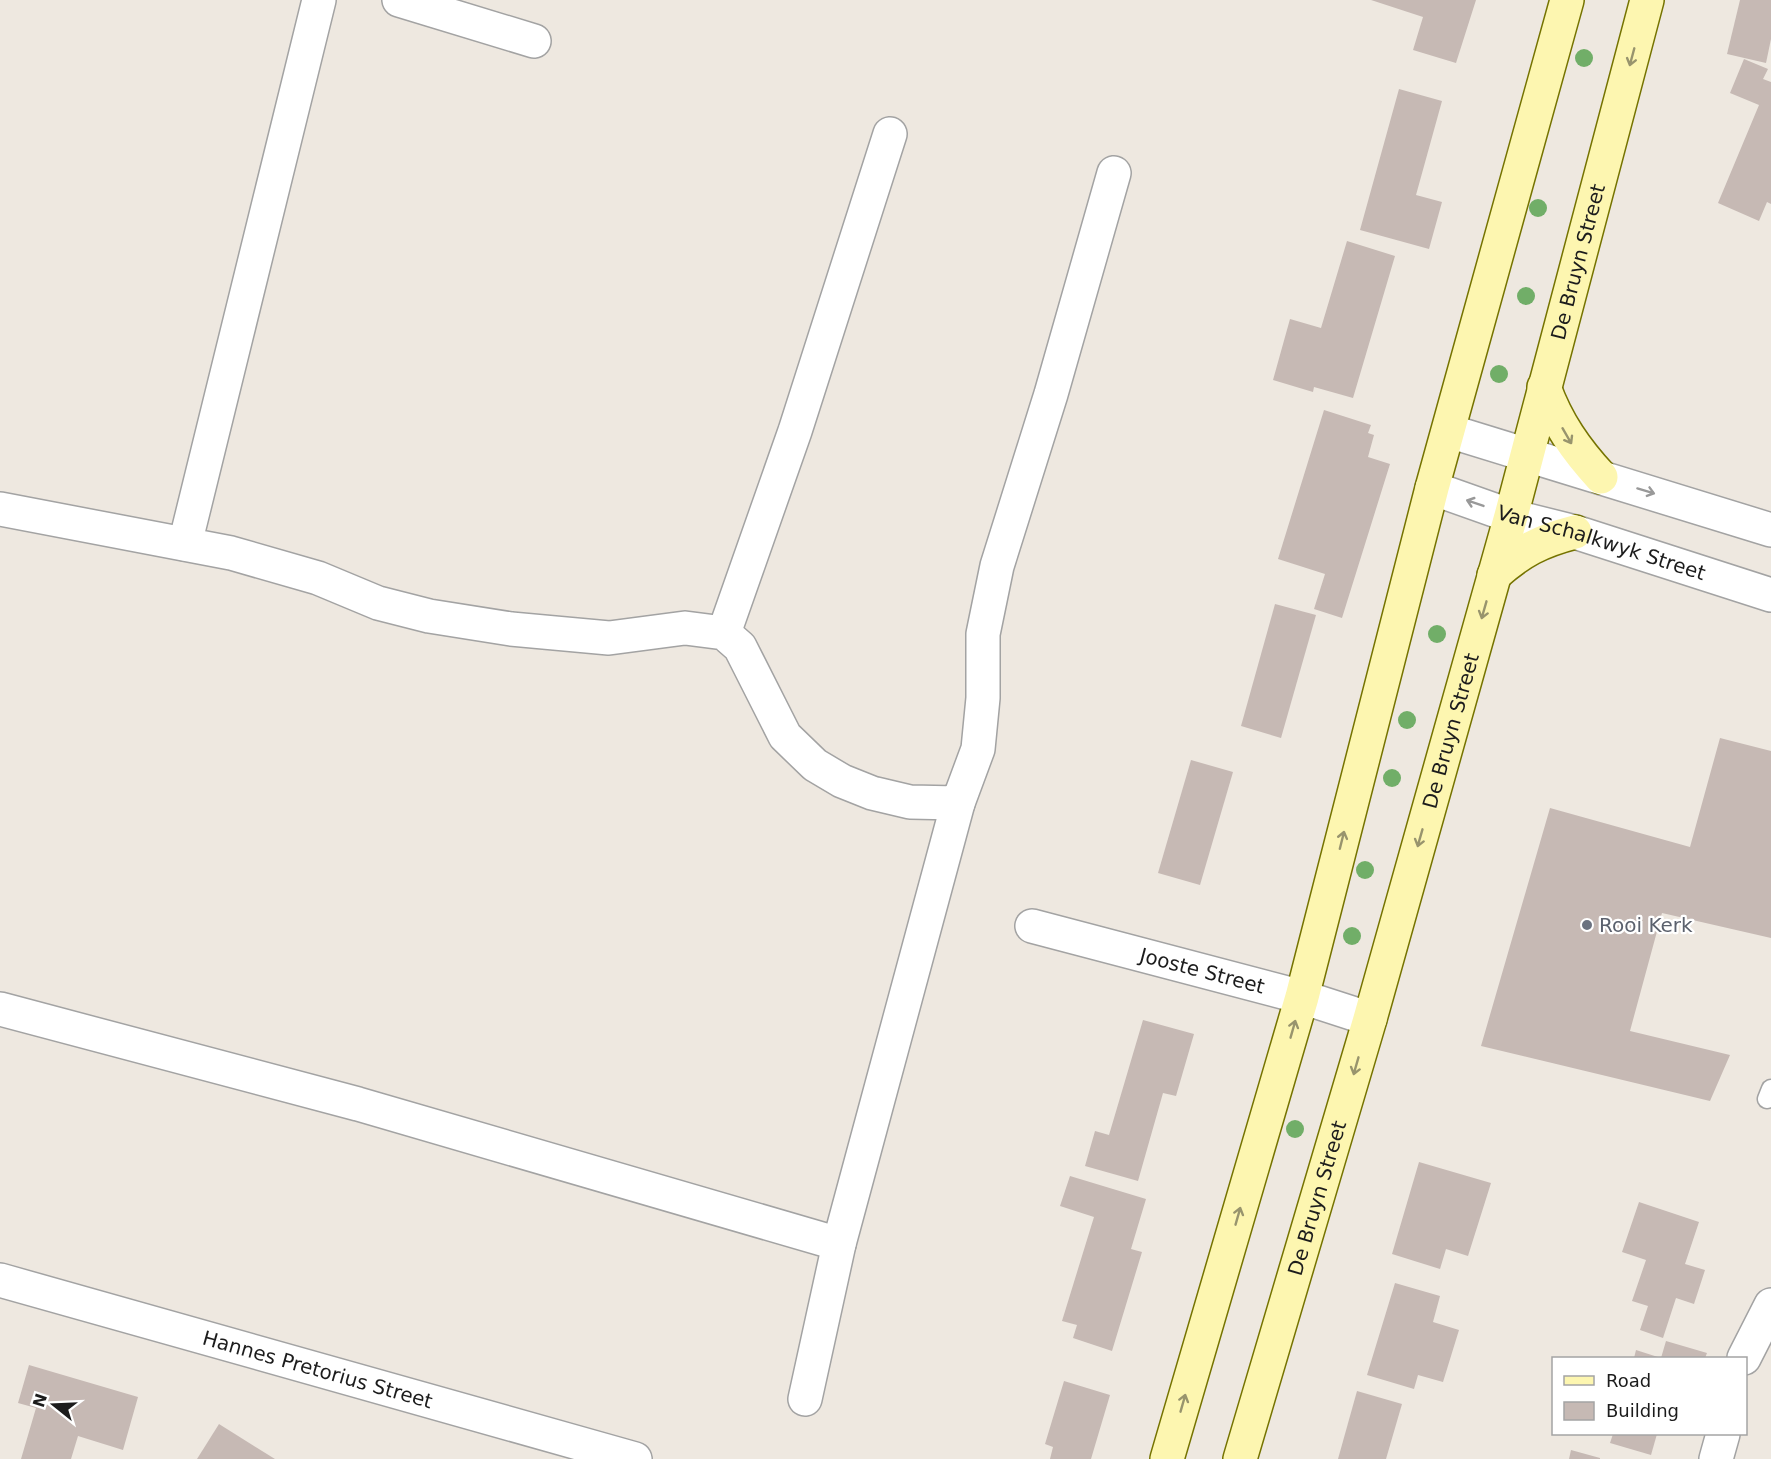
<svg xmlns="http://www.w3.org/2000/svg" width="1771" height="1459" font-family="'DejaVu Sans',sans-serif">
<style>
.building{fill:#c6b9b4}
.lines{fill:none;stroke-linecap:round;stroke-linejoin:round}
.lane-casing{stroke:#a3a3a3;stroke-width:21}
.street-casing{stroke:#a3a3a3;stroke-width:36}
.secondary-casing{stroke:#757300;stroke-width:36}
.lane{stroke:#fff;stroke-width:18}
.street{stroke:#fff;stroke-width:33}
.secondary{stroke:#fdf6b0;stroke-width:33}
.tree{fill:#71ae68}
.oneway{stroke:#98946d}
.oneway2{stroke:#999}
.worship-dot{fill:#6b7280;stroke:#fff;stroke-width:2}
.labels{text-anchor:middle;stroke-width:4.5;stroke-linejoin:round;paint-order:stroke}
.street-label{font-size:20px;fill:#1c1c1c;stroke:#fff}
.worship-label{font-size:20px;fill:#5b616d;stroke:#fff;text-anchor:start}
</style>
<rect width="100%" height="100%" fill="#eee8e0"/>
<g class="building">
<polygon points="1371,0 1476,0 1456,63 1413,50 1423,17"/>
<polygon points="1740,0 1771,0 1771,39 1766,63 1727,54"/>
<polygon points="1744,59 1768,69 1763,79 1771,82 1771,204 1767,202 1759,221 1718,203 1759,105 1730,93"/>
<polygon points="1399,89 1442,101 1416,195 1442,202 1429,249 1360,230"/>
<polygon points="1347,241 1395,256 1353,398 1314,387 1313,392 1273,380 1290,319 1321,328"/>
<polygon points="1324,410 1371,425 1368,433 1374,435 1368,457 1390,464 1342,618 1314,609 1325,574 1278,559"/>
<polygon points="1275,604 1316,615 1281,738 1241,726"/>
<polygon points="1720,738 1771,751 1771,938 1662,913 1630,1031 1730,1055 1710,1101 1481,1046 1550,808 1690,847"/>
<polygon points="1191,760 1233,772 1200,885 1158,873"/>
<polygon points="1143,1020 1194,1034 1176,1096 1163,1093 1138,1181 1085,1166 1095,1131 1109,1135"/>
<polygon points="1419,1162 1491,1183 1468,1256 1446,1249 1440,1269 1392,1254"/>
<polygon points="1070,1176 1146,1199 1131,1249 1142,1252 1112,1351 1073,1338 1077,1325 1062,1321 1094,1217 1060,1206"/>
<polygon points="1639,1202 1699,1222 1685,1264 1705,1270 1694,1304 1676,1298 1663,1338 1640,1330 1648,1306 1632,1301 1646,1260 1622,1252"/>
<polygon points="1395,1283 1440,1296 1433,1322 1459,1330 1443,1382 1418,1375 1414,1389 1367,1375"/>
<polygon points="1666,1341 1707,1353 1705,1358 1634,1358 1636,1350 1661,1358"/>
<polygon points="29,1365 138,1397 123,1450 78,1436 71,1459 21,1459 36,1408 18,1403"/>
<polygon points="1064,1381 1110,1395 1091,1459 1050,1459 1053,1447 1045,1444"/>
<polygon points="1357,1391 1402,1404 1386,1459 1338,1459"/>
<polygon points="219,1424 275,1459 197,1459"/>
<polygon points="1613,1434 1657,1434 1651,1455 1610,1443"/>
<polygon points="1571,1450 1600,1458 1600,1459 1569,1459"/>
</g>
<g class="lines">
<defs>
<polyline id="lane" points="1767,1099 1771,1089"/>
<g id="street">
<polyline points="399,0 534,41"/>
<polyline points="1449,431 1771,530"/>
<path id="s1" d="M 1432,488 L 1511,516 L 1575,532 L 1771,595"/>
<polyline points="0,509 231,553 318,578 378,603 429,616 511,629 609,638 685,628 724,633 740,647 785,736 815,765 842,781 872,793 910,802 958,803 978,749 983,698 983,634 997,566 1051,394 1114,173"/>
<polyline points="185,544 319,0"/>
<polyline points="724,633 795,431 890,134"/>
<path id="s2" d="M 1032,926 L 1302,997 L 1370,1019"/>
<polyline points="0,1009 358,1104 839,1244"/>
<path id="s3" d="M 0,1280 L 635,1459"/>
<polyline points="1744,1358 1771,1305"/>
<polyline points="805,1399 839,1244 958,803"/>
<polyline points="1716,1459 1723,1434"/>
</g>
<g id="secondary">
<path d="M 1544,387 C 1557,423 1576,450 1601,477"/>
<path d="M 1494,575 C 1521,551 1540,541 1575,532"/>
<polyline points="1167,1459 1302,997 1432,488 1567,0"/>
<path id="s4" d="M 1240,1459 L 1370,1019 L 1511,516 L 1647,0"/>
</g>
</defs>
<use href="#lane" class="lane-casing"/>
<use href="#street" class="street-casing"/>
<use href="#secondary" class="secondary-casing"/>
<use href="#lane" class="lane"/>
<use href="#street" class="street"/>
<use href="#secondary" class="secondary"/>
</g>
<g class="tree">
<circle cx="1584" cy="58" r="9"/>
<circle cx="1538" cy="208" r="9"/>
<circle cx="1526" cy="296" r="9"/>
<circle cx="1499" cy="374" r="9"/>
<circle cx="1437" cy="634" r="9"/>
<circle cx="1407" cy="720" r="9"/>
<circle cx="1392" cy="778" r="9"/>
<circle cx="1365" cy="870" r="9"/>
<circle cx="1352" cy="936" r="9"/>
<circle cx="1295" cy="1129" r="9"/>
</g>
<defs><path id="oneway-shaft" d="M-6 0H5M1.5-3L5.5 0L1.5 3" fill="none" stroke-width="1.6" stroke-linecap="round" stroke-linejoin="round" transform="scale(1.5)"/></defs>
<g class="oneway">
<use href="#oneway-shaft" transform="translate(1632 57) rotate(105)"/>
<use href="#oneway-shaft" transform="translate(1567 436) rotate(60)"/>
<use href="#oneway-shaft" transform="translate(1484 610) rotate(106)"/>
<use href="#oneway-shaft" transform="translate(1420 838) rotate(106)"/>
<use href="#oneway-shaft" transform="translate(1342 840) rotate(-76)"/>
<use href="#oneway-shaft" transform="translate(1293 1029) rotate(-74)"/>
<use href="#oneway-shaft" transform="translate(1356 1066) rotate(106)"/>
<use href="#oneway-shaft" transform="translate(1238 1216) rotate(-74)"/>
<use href="#oneway-shaft" transform="translate(1183 1403) rotate(-74)"/>
</g>
<g class="oneway2">
<use href="#oneway-shaft" transform="translate(1646 491) rotate(17)"/>
<use href="#oneway-shaft" transform="translate(1475 503) rotate(-161)"/>
</g>
<circle class="worship-dot" cx="1587" cy="925" r="6"/>
<g class="labels">
<g class="street-label">
<text dy="7" stroke="none"><textPath href="#s4" startOffset="1244">De Bruyn Street</textPath></text>
<text dy="7" stroke="none"><textPath href="#s1" startOffset="178">Van Schalkwyk Street</textPath></text>
<text dy="7" stroke="none"><textPath href="#s4" startOffset="758">De Bruyn Street</textPath></text>
<text dy="7" stroke="none"><textPath href="#s2" startOffset="176">Jooste Street</textPath></text>
<text dy="7" stroke="none"><textPath href="#s4" startOffset="272">De Bruyn Street</textPath></text>
<text dy="7" stroke="none"><textPath href="#s3" startOffset="330">Hannes Pretorius Street</textPath></text>
</g>
<g class="worship-label">
<text x="1599" y="932">Rooi Kerk</text>
</g>
</g>
<rect x="1552" y="1357" width="195" height="78" fill="#ffffff" stroke="#a4a4a4" stroke-width="1.5"/>
<rect x="1564" y="1376" width="30" height="9" fill="#fdf6b0" stroke="#a4a4a4" stroke-width="1.5"/>
<text x="1606" y="1387" font-size="18" fill="#1c1c1c">Road</text>
<rect x="1564" y="1402" width="30" height="18" fill="#c6b9b4" stroke="#a4a4a4" stroke-width="1.5"/>
<text x="1606" y="1417" font-size="18" fill="#1c1c1c">Building</text>
<g transform="translate(54 1405) rotate(288)" stroke="#ffffff" stroke-width="4.5" paint-order="stroke">
<path d="M0-4.5L10 22L0 15L-10 22Z" fill="#1c1c1c"/>
<text y="-9" font-size="16" font-weight="bold" text-anchor="middle" fill="#1c1c1c">N</text>
</g>
</svg>
